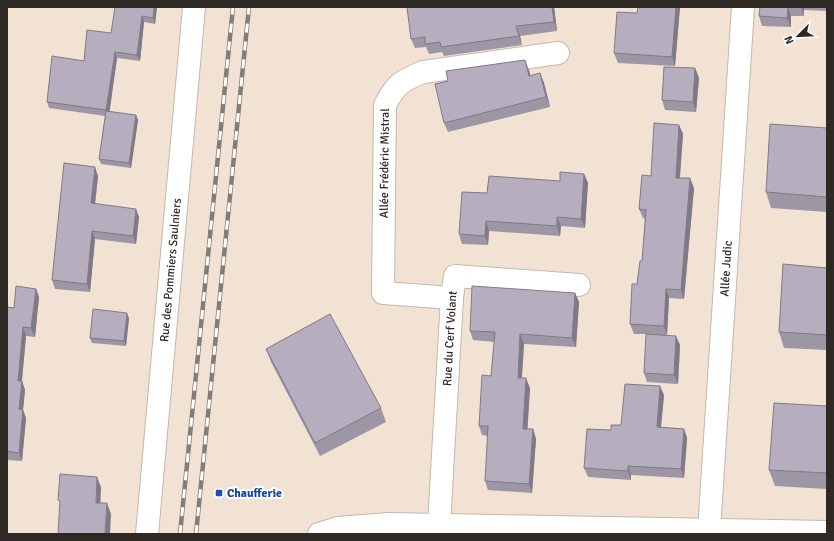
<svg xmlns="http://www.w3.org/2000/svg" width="834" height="541" font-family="Signika,sans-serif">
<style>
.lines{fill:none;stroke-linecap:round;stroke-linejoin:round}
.minor-casing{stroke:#c6b8ab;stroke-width:24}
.minor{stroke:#fff;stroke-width:22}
.rail-casing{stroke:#857c73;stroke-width:4.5}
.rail{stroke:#fff;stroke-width:3;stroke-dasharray:9;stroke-linecap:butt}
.wall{fill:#9d96a4}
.shaded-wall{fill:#7f7a86}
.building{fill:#b6aebf;stroke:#7f7a86}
.transit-dot{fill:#1a4fb4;stroke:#fff;stroke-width:1.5}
.labels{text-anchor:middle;stroke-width:4;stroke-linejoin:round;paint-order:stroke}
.street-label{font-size:12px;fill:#2e2924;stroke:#fff}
.transit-label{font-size:12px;font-weight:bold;fill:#164399;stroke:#fff;text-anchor:start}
</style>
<rect width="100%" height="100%" fill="#f1e2d4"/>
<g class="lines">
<defs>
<g id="minor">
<path id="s1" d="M 452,298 L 383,293 L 385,105 C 396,84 401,81 423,72 L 558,53"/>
<path id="s2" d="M 439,525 L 452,298 L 455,276 L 579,285"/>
<path id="s3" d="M 709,531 L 743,7"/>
<path id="s4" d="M 147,534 L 194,7"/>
<polyline points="319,534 338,528 389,524 827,532"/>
</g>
</defs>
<use href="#minor" class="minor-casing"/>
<use href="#minor" class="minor"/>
<defs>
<g id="rail">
<polyline points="180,534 233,7"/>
<polyline points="196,534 249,7"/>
</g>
</defs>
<use href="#rail" class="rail-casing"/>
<use href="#rail" class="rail"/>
</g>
<g class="wall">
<polygon points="157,7 155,24 144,22 140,61 117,58 109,112 136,115 138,120 131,168 101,164 99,159 105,116 49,108 47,102 84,61 111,33"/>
<polygon points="407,7 554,7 557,31 520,36 522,45 444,56 442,52 429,54 426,47 415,48 411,39"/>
<polygon points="680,7 675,66 618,63 614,53 637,13"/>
<polygon points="760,7 827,7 827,11 804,10 804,16 791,16 791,27 762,26 759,16"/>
<polygon points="695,68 699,78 696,112 665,110 662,100"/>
<polygon points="529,70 530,76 540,73 544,83 550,107 448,132 444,123"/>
<polygon points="679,125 683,134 680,178 694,188 684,299 669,298 667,335 680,345 678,384 647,382 644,373 646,334 634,334 630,324 637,284 642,261 645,219 643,218 639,209 651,176"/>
<polygon points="827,128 827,212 771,208 766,192"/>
<polygon points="584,174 588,183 585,228 561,226 560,236 489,231 488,245 462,244 459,234 487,193 560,181"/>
<polygon points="98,176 95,204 139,217 136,244 95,239 90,292 55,289 52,280"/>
<polygon points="827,268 827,350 784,348 779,332"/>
<polygon points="36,289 39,297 35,337 26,336 22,381 25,390 23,410 26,418 22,461 7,460 7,307 14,308"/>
<polygon points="575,293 579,302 576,347 524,344 522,378 530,388 527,429 533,429 536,439 532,493 488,490 485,481 488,436 482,435 479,426 491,376 494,342 473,340 470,331"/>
<polygon points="129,318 126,346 92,343 90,338"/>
<polygon points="266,349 381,408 386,422 320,456 271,362"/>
<polygon points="664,395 661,427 684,429 687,438 684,478 631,475 631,480 588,477 584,468 611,430 621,425"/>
<polygon points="827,406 827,489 775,486 769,470"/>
</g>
<g class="shaded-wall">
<polygon points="154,7 157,7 155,24 153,18"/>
<polygon points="552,7 554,7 557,31 554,22"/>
<polygon points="676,7 680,7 675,66 672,57"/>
<polygon points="788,7 791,16 791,27 787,18"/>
<polygon points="801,7 804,7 804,16"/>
<polygon points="142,16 144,22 140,61 137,55"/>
<polygon points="516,26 520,36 522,45 519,36"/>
<polygon points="115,52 117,58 109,116 106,110"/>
<polygon points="525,60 529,70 533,85 529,76"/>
<polygon points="695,68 699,78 696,112 693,102"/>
<polygon points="540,73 544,83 550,107 546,97"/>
<polygon points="136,115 138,120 131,168 129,163"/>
<polygon points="679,125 683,134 679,187 676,178"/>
<polygon points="95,167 98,176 94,212 91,203"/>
<polygon points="584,174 588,183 585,228 581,219"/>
<polygon points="690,178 694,188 684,299 681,290"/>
<polygon points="136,209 139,217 136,244 133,236"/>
<polygon points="557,217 561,226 560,236 557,226"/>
<polygon points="486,221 489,231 488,245 485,236"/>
<polygon points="92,231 95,239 90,292 87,284"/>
<polygon points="36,289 39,297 35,337 31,328"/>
<polygon points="666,289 669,298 667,335 664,326"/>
<polygon points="575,293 579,302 576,347 572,338"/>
<polygon points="127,313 129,318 126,346 124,341"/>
<polygon points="23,327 26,336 21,389 18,381"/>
<polygon points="520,334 524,344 521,387 518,378"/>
<polygon points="676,336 680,345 678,384 674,375"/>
<polygon points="526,378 530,388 527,438 523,429"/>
<polygon points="22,381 25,390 23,410 26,418 22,461 19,453 19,409"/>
<polygon points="660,386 664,395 660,436 657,427"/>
<polygon points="533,429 536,439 532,493 529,484"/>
<polygon points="684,429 687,438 684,478 681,469"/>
<polygon points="628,466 631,475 631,480 628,471"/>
<polygon points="97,477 101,487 100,513 96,503"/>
<polygon points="107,503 111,514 110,534 105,534"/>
</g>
<g class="building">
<polygon points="115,7 154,7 153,18 142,16 137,55 115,52 106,110 47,102 52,56 84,61 87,30 111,33"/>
<polygon points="407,7 552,7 554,22 516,26 519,36 441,47 440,42 425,44 425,37 411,39"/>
<polygon points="638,7 676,7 672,57 614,53 617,12 637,13"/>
<polygon points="760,7 788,7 787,18 759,16"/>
<polygon points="525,60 529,76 540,73 546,97 444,123 435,84 448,81 446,71"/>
<polygon points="664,67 695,68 693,102 662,100"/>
<polygon points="106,111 136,115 129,163 99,159"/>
<polygon points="654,123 679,125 676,178 690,178 681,290 666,289 664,326 630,324 632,284 637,284 640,261 642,261 646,210 639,209 642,175 651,176"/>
<polygon points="770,124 827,128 827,197 766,192"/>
<polygon points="64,163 95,167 91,203 136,209 133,236 92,231 87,284 52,280"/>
<polygon points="560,172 584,174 581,219 557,217 557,226 486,221 485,236 459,234 462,192 487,193 489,176 560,181"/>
<polygon points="783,264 827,268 827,335 779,332"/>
<polygon points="16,286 36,289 31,328 23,327 18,381 22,381 19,409 23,410 19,453 7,451 7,307 14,308"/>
<polygon points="472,286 575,293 572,338 520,334 518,378 526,378 523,429 533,429 529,484 485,481 488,426 479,426 482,375 491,376 495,332 470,331"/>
<polygon points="93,309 127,313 124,341 90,338"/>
<polygon points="330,314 381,408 315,443 266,349"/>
<polygon points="646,334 676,336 674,375 644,373"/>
<polygon points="625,384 660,386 657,427 684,429 681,469 628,466 628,471 584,468 587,429 611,430 611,425 621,425"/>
<polygon points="774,403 827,406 827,473 769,470"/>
<polygon points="60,474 97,477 96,503 107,503 105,534 58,534 60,501 58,500"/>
</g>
<rect class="transit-dot" x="215" y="489" width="8" height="8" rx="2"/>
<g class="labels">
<g class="street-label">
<text dy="4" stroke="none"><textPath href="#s1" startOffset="199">Allée Frédéric Mistral</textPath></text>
<text dy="4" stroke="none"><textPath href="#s3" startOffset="263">Allée Judic</textPath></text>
<text dy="4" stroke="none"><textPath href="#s4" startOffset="265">Rue des Pommiers Saulniers</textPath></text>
<text dy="4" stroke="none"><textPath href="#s2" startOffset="187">Rue du Cerf Volant</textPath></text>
</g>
<g class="transit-label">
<text x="227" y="497">Chaufferie</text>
</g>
</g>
<rect width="834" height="541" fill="none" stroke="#2e2924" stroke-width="16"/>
<g transform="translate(798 36) rotate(246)" stroke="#ffffff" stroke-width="3" paint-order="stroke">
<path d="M0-3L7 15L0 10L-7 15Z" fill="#2e2924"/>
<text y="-6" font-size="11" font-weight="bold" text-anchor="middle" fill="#2e2924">N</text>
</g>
</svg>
